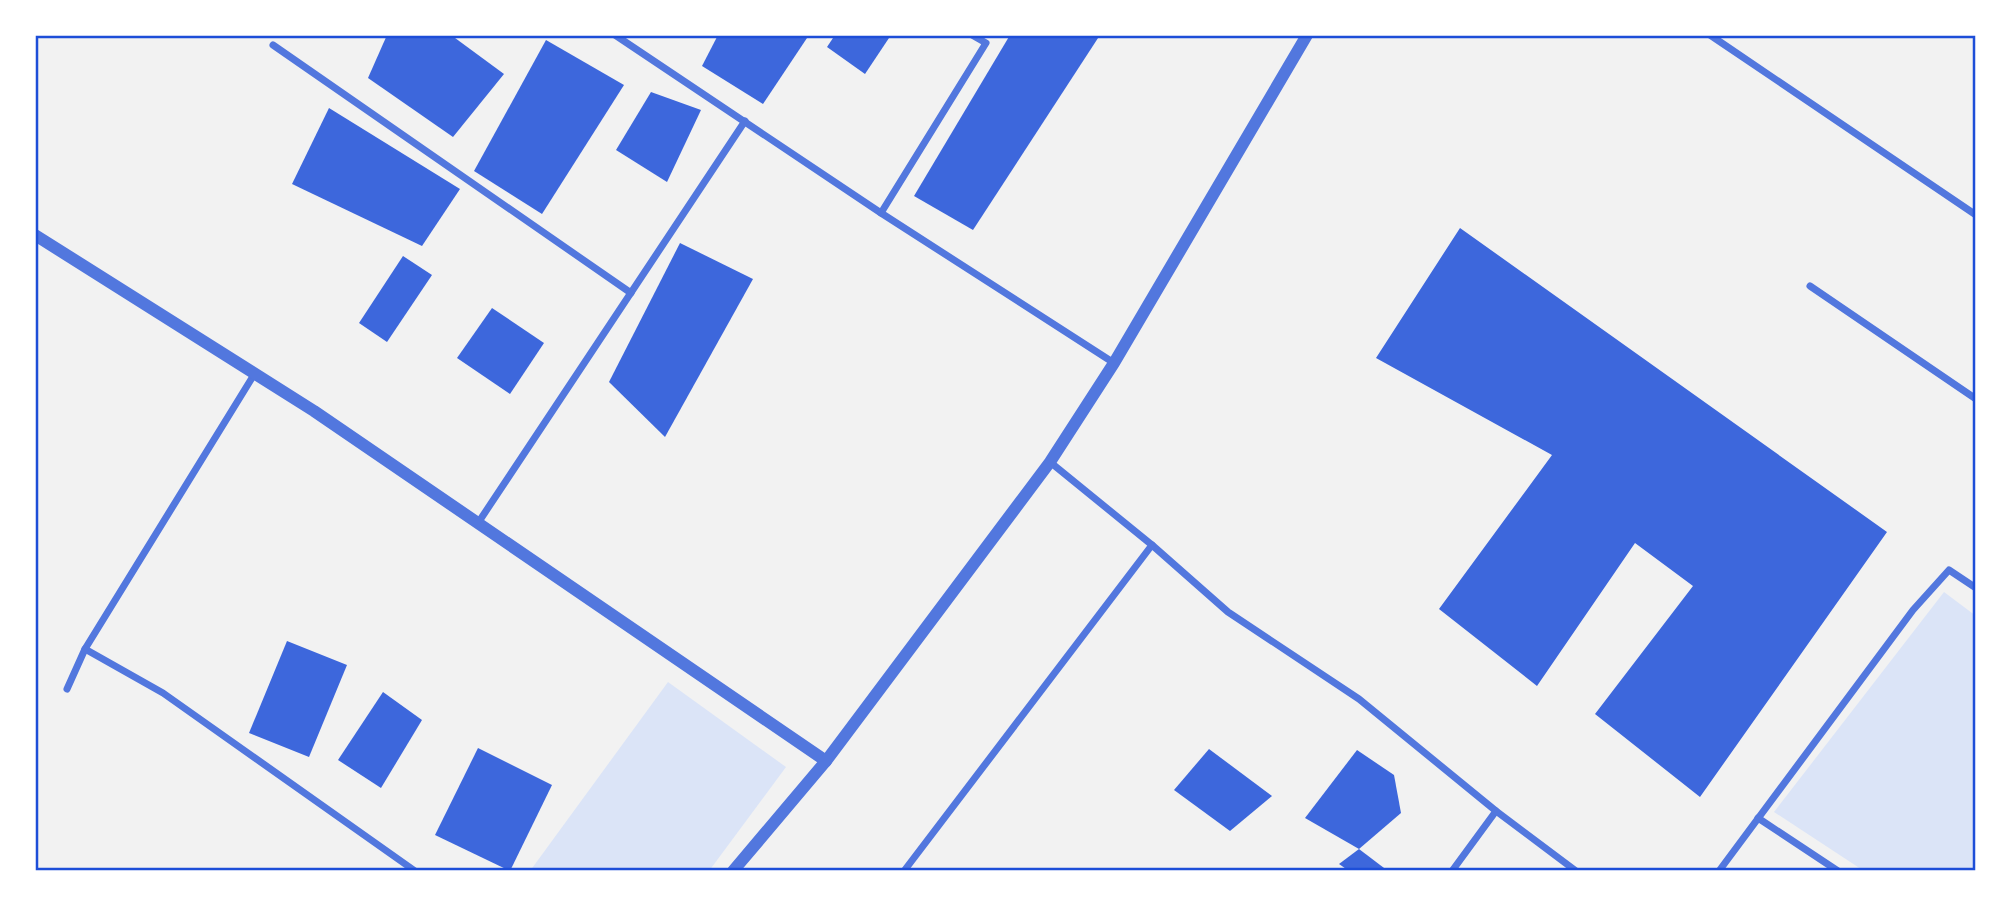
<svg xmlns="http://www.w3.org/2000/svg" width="2011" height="906" font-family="Raleway,sans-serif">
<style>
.green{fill:#dbe4f7}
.building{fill:#3d67dc}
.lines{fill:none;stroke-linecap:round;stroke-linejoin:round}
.minor{stroke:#5277de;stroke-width:7}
.tertiary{stroke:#5277de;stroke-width:12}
.neatline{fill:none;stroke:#1d4ed8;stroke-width:2.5}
</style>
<rect width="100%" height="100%" fill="#f2f2f2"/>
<g class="green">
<polygon points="1944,592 1976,616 1976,871 1864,871 1774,812"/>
<polygon points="668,682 786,767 709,871 530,871"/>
</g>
<g class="building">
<polygon points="387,35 451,35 504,74 453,137 368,78"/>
<polygon points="718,35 809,35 763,104 702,66"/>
<polygon points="835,35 891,35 865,74 827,47"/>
<polygon points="1010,35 1100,35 973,230 914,196"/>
<polygon points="546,40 624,85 542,214 474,171"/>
<polygon points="651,92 701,110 667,182 616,150"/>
<polygon points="329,108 460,189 422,246 292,184"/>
<polygon points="1460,228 1887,532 1700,797 1595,714 1693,586 1635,543 1537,686 1439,609 1552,455 1376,358"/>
<polygon points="680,243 753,279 665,437 609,382"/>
<polygon points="403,256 432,275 387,342 359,323"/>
<polygon points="492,308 544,343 510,394 457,358"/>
<polygon points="287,641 347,665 309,757 249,733"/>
<polygon points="383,692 422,720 381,788 338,760"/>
<polygon points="478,748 552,785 510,871 435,835"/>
<polygon points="1209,749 1272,796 1230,831 1174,790"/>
<polygon points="1357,750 1394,775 1401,813 1359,849 1305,818"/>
<polygon points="1359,849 1388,871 1349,871 1339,864"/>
</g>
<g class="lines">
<g class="minor">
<polyline points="615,35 881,213 1114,363"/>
<polyline points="1710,35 1976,215"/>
<polyline points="273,45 631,293"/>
<polyline points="881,213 986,43 972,35"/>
<polyline points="1810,286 1976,399"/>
<polyline points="478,523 745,121"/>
<polyline points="1152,545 1228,612 1359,699 1496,811 1576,871"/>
<polyline points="85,649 163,693 415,871"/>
<polyline points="67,689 85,649 255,373"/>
<polyline points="1758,818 1838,871"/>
<polyline points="904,871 1152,545 1050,462"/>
<polyline points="1452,871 1496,811"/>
<polyline points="1719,871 1913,610 1949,570 1976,588"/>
</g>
<g class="tertiary">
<polyline points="35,235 314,411 826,761"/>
<polyline points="733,871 826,761 1050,462 1114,363 1307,35"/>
</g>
</g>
<rect width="2011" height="906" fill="none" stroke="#ffffff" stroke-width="74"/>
<rect x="37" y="37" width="1937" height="832" class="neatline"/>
</svg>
